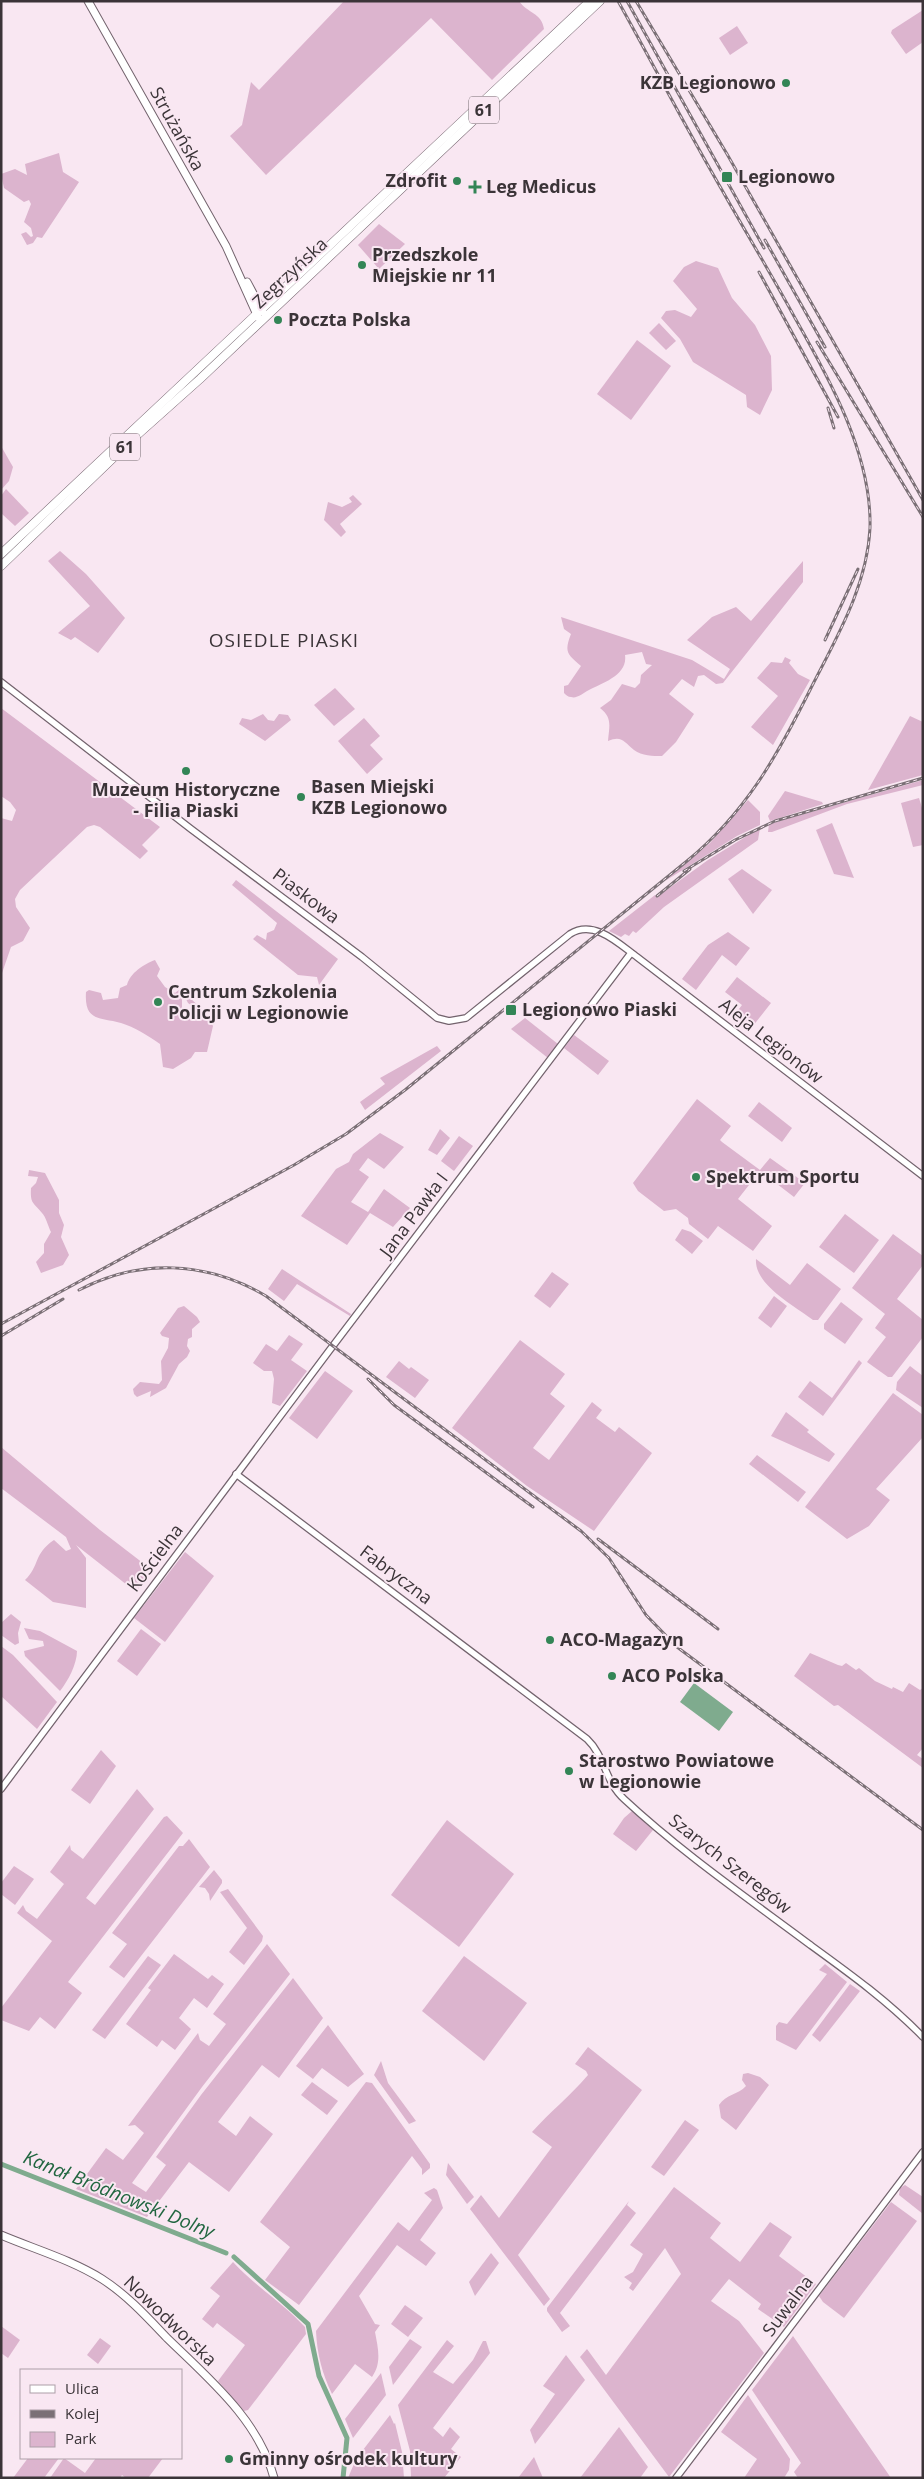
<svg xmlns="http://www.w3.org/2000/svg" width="924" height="2479" font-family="'Open Sans',sans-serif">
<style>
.green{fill:#dcb4ce}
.water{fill:#7fab8e}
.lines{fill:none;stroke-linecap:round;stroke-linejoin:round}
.canal{stroke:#7fab8e;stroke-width:5}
.tertiary-casing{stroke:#73636d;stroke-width:8}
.secondary-casing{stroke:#73636d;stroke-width:9}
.primary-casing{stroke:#73636d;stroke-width:9}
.tertiary{stroke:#fff;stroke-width:5.5}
.secondary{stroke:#fff;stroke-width:7}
.primary{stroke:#fff;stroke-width:8}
.rail-casing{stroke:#7b7076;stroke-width:3}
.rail{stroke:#f9e7f2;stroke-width:1;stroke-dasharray:4;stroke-linecap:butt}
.poi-dot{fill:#338556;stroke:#f9e7f2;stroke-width:2}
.labels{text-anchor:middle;stroke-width:4;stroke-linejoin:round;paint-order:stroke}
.shield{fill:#f9e7f2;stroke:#746a70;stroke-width:1}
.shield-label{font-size:16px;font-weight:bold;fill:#3b3438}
.poi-label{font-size:18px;font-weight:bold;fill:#3b3438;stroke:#f9e7f2;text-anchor:start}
.street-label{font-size:18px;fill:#3b3438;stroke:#f9e7f2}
.neighbourhood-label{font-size:19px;letter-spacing:1px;fill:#3b3438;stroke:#f9e7f2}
.water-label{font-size:19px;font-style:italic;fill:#216640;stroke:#f9e7f2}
</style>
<rect width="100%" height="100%" fill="#f9e7f2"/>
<g class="green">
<path d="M 344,1 L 519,1 C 527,13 542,13 544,29 L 492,80 L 431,18 L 266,175 L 230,136 L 242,125 L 251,82 L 259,90 Z"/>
<polygon points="923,10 923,42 906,54 891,33 892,30"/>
<polygon points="737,26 748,43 730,55 719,38"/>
<polygon points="59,153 63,172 79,182 42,238 37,237 33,243 27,245 21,234 26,232 31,237 33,236 31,228 24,222 31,204 29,200 24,202 4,188 1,174 15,169 27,175 25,164"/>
<polygon points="379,224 405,244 379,269 358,245"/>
<polygon points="696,261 718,268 732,298 755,325 771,356 772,390 760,415 747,407 746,395 693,362 680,339 661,318 666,311 675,310 691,317 697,309 673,281 684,267"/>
<polygon points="659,323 676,341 666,350 649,333"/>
<polygon points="637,340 671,366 631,420 597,394"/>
<polygon points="1,446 13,467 9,481 1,490"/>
<polygon points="6,489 29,513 15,526 1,513 1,496"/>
<polygon points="353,495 362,504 340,524 346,532 341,537 324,520 328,502 342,507 352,502 349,498"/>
<polygon points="60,551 86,574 125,618 98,653 75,637 71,640 58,633 90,606 48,561"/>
<path d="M 803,561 L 803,582 L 723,683 L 716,684 L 704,675 L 698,676 L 694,687 L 682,679 L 669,694 L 694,714 L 676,742 L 662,756 C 653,756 642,756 634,750 C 624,742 622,735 608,741 C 609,727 613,718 600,708 L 611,700 L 622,684 L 635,688 L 640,683 L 641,675 L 652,665 L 646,664 L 642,652 L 625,655 C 628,675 602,683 589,690 C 583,693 577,699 571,697 C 568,697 566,695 564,693 L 564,686 L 568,685 L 581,666 C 567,654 564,652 571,634 L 564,629 L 561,617 L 692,660 L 724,679 L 730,669 L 687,640 L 712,617 L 736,607 L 751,621 Z"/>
<polygon points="785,657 791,660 789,663 798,674 810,680 773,745 751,727 778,696 757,678 771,662 782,663"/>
<polygon points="335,688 355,709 334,726 314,705"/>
<polygon points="1,708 160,827 142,845 148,851 140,859 100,827 94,825 87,827 20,890 15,899 16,907 30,928 23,941 11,947 1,976 1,818 12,821 16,810 10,802 1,796"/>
<polygon points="263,714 268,720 274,721 279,714 288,715 291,720 265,741 239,724 242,718 251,720"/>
<polygon points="910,716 923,722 923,775 868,790"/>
<polygon points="364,718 380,736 370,745 383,759 367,774 338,741"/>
<polygon points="923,780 923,785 847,804 772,832 768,832 769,824"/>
<polygon points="785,791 822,802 823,804 770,821 768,816"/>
<polygon points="919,798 923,811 923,845 913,847 901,803"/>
<polygon points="748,800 760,812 760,825 737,836 665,881 710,843"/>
<polygon points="832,823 854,878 834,874 816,830"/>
<polygon points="760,828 758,840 664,907 636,933 633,931 629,936 625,934 621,937 609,931 655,895 657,897 708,860"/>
<polygon points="742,869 772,890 753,914 728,879"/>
<polygon points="236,880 338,959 319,985 317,977 298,975 253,939 257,935 266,940 267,933 274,930 277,923 232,885"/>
<polygon points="728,932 750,948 736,966 722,955 696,990 682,979 708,945"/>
<path d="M 155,960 L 160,969 L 157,976 L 165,987 L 175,993 L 180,989 L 202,1009 L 199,1011 L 188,1003 L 185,997 L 182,997 L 182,1011 L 209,1019 L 213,1026 L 207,1052 L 195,1052 L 191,1058 L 173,1069 L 163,1067 L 160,1044 C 149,1036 134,1027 121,1023 C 100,1017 84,1022 86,992 L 89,990 L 101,993 L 103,1000 L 118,998 L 120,988 L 127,985 C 130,973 144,964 155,960 Z"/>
<polygon points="737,977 771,1003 749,1031 732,1018 742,1005 725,992"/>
<polygon points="525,1018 558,1044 548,1058 511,1029"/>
<polygon points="574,1035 609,1061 598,1075 564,1048"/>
<polygon points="437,1046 441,1051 365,1110 360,1102 385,1084 380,1078"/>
<polygon points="697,1099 731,1126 720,1140 722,1142 760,1170 770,1158 805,1183 794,1197 760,1171 738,1199 772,1226 753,1251 718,1226 708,1239 689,1224 688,1218 676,1209 664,1211 638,1191 633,1183"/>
<polygon points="759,1102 792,1128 782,1142 748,1116"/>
<polygon points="440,1129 450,1138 437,1155 428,1150"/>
<polygon points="380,1133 404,1147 384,1169 368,1158 359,1170 369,1177 351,1202 368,1212 384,1189 410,1208 393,1227 370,1213 347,1245 301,1216 336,1169 349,1162 353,1154"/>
<polygon points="459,1136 473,1146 454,1171 441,1161"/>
<path d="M 29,1170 L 45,1173 L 59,1200 L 59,1213 L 64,1225 L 61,1237 L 69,1255 L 63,1265 L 41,1273 L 36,1262 L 44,1253 L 44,1244 L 51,1232 C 48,1226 46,1217 42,1213 C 33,1202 30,1204 31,1188 L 36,1183 L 38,1177 L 28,1176 Z"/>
<polygon points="845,1214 879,1240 854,1273 819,1247"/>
<polygon points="682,1229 691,1232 703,1241 692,1254 675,1240"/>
<polygon points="893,1234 923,1256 923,1265 897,1299 923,1320 923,1337 892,1377 888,1377 867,1362 886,1337 875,1328 885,1314 852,1288"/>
<path d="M 756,1259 L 790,1285 L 807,1263 L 841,1289 L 818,1320 L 813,1320 C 795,1306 754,1285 756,1259 Z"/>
<polygon points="282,1269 351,1314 350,1316 297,1284 284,1301 268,1289"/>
<polygon points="552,1272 569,1284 550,1308 534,1296"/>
<polygon points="774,1296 787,1306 771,1328 758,1318"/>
<polygon points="841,1302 863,1319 845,1344 824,1329 824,1324"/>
<polygon points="184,1306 197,1317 200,1322 192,1329 192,1337 188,1339 187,1346 190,1351 187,1357 179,1364 166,1388 150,1397 151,1391 137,1397 134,1394 133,1389 140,1382 159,1384 162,1380 161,1361 168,1348 169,1338 162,1336 160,1333 178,1308"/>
<polygon points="289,1335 303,1344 291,1360 307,1371 280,1406 272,1403 274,1379 272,1371 264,1371 253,1363 266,1344 277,1351"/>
<polygon points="520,1340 565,1374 550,1394 565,1406 533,1448 549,1460 592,1402 602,1410 596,1418 615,1432 619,1427 652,1453 594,1531 527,1486 452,1428"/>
<polygon points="859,1360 862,1363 823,1416 798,1397 810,1381 832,1398"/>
<polygon points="399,1361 409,1369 411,1367 429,1380 415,1398 386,1377"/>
<polygon points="910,1366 923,1376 923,1408 896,1390 897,1382"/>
<polygon points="325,1371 353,1391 317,1439 289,1418"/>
<polygon points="893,1393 923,1415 923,1437 876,1489 890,1500 869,1526 847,1539 805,1507"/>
<polygon points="786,1412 809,1430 807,1432 835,1454 829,1462 771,1436"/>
<path d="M 1,1447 L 100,1530 L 152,1570 L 136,1592 L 76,1545 L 86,1558 L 86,1608 L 53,1602 L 25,1580 C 40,1566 33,1554 54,1540 L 66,1551 L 71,1549 L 66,1537 L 1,1488 Z"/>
<polygon points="757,1455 806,1492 798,1502 749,1464"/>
<polygon points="185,1552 214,1576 165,1642 134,1618"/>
<polygon points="11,1614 21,1622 18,1633 19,1643 15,1645 1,1635 1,1623"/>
<path d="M 24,1628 L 40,1631 L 77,1651 C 77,1664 68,1681 60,1691 L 25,1656 L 24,1651 L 44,1646 L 43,1641 L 29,1639 Z"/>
<polygon points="141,1629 161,1644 137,1676 117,1661"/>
<polygon points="1,1646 13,1655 57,1702 37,1729 1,1696"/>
<polygon points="810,1653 838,1665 842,1666 846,1663 856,1670 859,1668 875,1681 892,1689 893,1687 903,1692 909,1683 920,1690 923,1688 923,1748 917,1755 923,1759 923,1768 838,1705 834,1706 794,1676"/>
<polygon points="101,1750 116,1766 90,1804 71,1790"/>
<polygon points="137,1789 154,1809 86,1898 95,1905 164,1817 167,1816 183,1833 68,1982 82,1993 55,2029 40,2017 29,2031 1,2020 1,2008 52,1941 17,1913 23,1905 26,1911 37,1919 64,1884 50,1872 70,1845 71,1850 83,1859"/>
<polygon points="632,1811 653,1830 636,1851 613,1834 624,1818"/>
<polygon points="447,1820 514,1874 459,1947 391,1895"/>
<polygon points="189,1839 210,1867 124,1978 109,1967 127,1944 112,1933 179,1846 183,1846"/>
<polygon points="14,1866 34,1879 15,1905 1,1894 1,1883"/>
<polygon points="214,1870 222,1880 222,1883 210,1901 209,1894 205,1888 199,1887"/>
<polygon points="228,1889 263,1936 262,1941 244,1965 229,1952 247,1928 220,1892"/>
<polygon points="267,1944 290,1974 202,2087 132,2183 146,2192 166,2165 156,2157 201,2095 293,1978 323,2018 279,2078 262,2065 218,2122 236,2136 250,2116 273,2134 229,2192 189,2162 147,2217 76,2189 106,2148 123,2160 144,2133 135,2125 128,2126 198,2033 200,2040 209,2046 226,2024 213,2014"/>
<polygon points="174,1954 208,1979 212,1975 224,1984 207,2008 194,1998 179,2018 191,2029 175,2050 162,2040 157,2047 126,2024 151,1990 148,1988"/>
<polygon points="148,1956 161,1965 105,2039 92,2030"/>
<polygon points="464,1956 527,2003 484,2061 422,2011"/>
<polygon points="825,1964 847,1982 796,2050 776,2040 776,2026 779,2022 787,2024 827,1974 819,1970"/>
<polygon points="850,1984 860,1991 820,2042 812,2035"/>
<polygon points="328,2025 364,2074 348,2087 322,2068 313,2079 296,2066"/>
<path d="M 588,2047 L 642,2090 L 518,2255 L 550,2299 L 544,2306 L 470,2209 L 481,2195 L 499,2218 L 552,2147 L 532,2132 C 551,2111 569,2097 588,2075 L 586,2071 L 575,2064 Z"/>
<polygon points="381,2061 388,2083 416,2121 409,2124 374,2075"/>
<path d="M 748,2073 L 760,2077 L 769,2085 L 736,2130 L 721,2118 L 719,2105 C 726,2094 738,2095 746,2086 L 742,2080 L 743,2074 Z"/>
<polygon points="312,2082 338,2101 327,2115 301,2095"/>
<polygon points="366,2082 372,2083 430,2164 430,2168 422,2175 422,2169 412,2156 299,2305 265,2280 290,2247 260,2222"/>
<polygon points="685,2120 699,2130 664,2176 651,2167"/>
<polygon points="448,2163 474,2197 467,2204 446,2175"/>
<polygon points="905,2185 923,2197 923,2214 899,2195 900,2188"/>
<polygon points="674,2187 721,2223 710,2238 740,2262 770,2222 792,2237 779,2256 816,2284 784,2327 758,2309 761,2304 729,2279 711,2301 739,2321 764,2353 669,2477 580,2357 587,2349 606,2375 681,2274 665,2248 633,2291 629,2288 632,2283 624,2277 633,2272 643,2254 630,2245"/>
<path d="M 434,2188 L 437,2190 L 443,2208 L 420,2240 L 436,2253 L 426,2266 L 397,2245 L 359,2296 L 375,2324 L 380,2325 L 375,2332 C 378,2348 382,2363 372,2377 L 355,2364 L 332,2394 C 322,2373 317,2354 316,2331 L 398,2222 L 409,2231 L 432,2200 L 424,2193 Z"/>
<polygon points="629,2201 627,2205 636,2213 560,2313 570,2326 562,2332 547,2311 547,2308"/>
<polygon points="891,2202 917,2221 844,2318 823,2302 819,2296"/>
<polygon points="491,2253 499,2263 475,2296 469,2282"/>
<path d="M 233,2262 C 255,2286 283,2303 305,2327 L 306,2334 L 248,2410 L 244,2411 L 218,2381 L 245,2345 L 217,2323 L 213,2328 L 202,2319 L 220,2296 L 210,2288 Z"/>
<polygon points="405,2305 423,2318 408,2337 391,2324"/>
<polygon points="1,2326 20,2340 8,2358 1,2353"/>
<polygon points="793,2336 891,2478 798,2478 794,2472 801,2463 752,2390"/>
<polygon points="100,2338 111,2346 98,2364 87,2355"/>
<polygon points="410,2339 422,2347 393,2385 389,2367"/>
<polygon points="447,2340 454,2346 433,2372 453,2384 473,2360 483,2341 486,2341 490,2353 433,2428 443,2437 450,2427 460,2437 451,2449 461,2457 444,2478 411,2478 410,2451 398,2405"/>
<polygon points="566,2355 585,2380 535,2444 530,2430 555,2394 543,2386"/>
<polygon points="381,2373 386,2395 353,2438 345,2419"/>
<polygon points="748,2395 790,2459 789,2470 784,2478 744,2478 757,2459 721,2432"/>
<polygon points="390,2415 394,2424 395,2423 402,2452 404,2478 348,2478 356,2459"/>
<polygon points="619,2427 648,2467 640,2478 580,2478"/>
<polygon points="534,2457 543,2478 518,2478"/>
<polygon points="28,2458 59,2458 44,2478 13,2478"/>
<polygon points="64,2458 85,2473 96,2458 163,2458 148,2478 126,2478 122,2475 120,2478 50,2478"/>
</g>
<polygon class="water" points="694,1683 733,1712 719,1731 680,1702"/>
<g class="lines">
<g class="canal">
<polyline points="1,2164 226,2253"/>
<polyline points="234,2257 308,2324 319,2376 347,2438 343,2478"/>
</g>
<defs>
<g id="tertiary">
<path d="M 1,682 L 191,829 L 362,957 L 437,1018 L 449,1021 L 466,1018 L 570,934 C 594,919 618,943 637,957 L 923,1176"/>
<path d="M 236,1474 L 587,1739 C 605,1756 605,1782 624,1799 C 681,1852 746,1897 809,1944 C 849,1973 888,2001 923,2037"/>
<polyline points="1,1789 329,1351 631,953"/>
<polyline points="676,2478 923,2152"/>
</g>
<g id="secondary">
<polyline points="88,1 226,246 258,317"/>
<polyline points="247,282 263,312"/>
<path d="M 1,2235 C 34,2249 72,2260 102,2279 C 127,2295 147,2317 167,2338 C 208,2378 259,2420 274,2478"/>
</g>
<g id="primary">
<polyline points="1,554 590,1"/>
<polyline points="1,566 135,437 200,379 600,1"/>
</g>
</defs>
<use href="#tertiary" class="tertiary-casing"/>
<use href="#secondary" class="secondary-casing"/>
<use href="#primary" class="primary-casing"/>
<use href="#tertiary" class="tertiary"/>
<use href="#secondary" class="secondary"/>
<use href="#primary" class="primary"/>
<defs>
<g id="rail">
<polyline points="627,1 764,248"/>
<polyline points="636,1 727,154 923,500"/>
<polyline points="765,240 825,347"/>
<polyline points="759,272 838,417"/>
<polyline points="817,342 923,517"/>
<polyline points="828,408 834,428"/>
<polyline points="825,640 858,569"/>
<polyline points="684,871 735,840 775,821 923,778"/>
<polyline points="657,896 690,869"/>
<path d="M 79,1290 C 140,1258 207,1261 266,1296 L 581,1531 L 609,1558 L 646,1615 L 677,1647 L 923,1830"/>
<path d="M 1,1324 L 294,1165 L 346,1134 L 405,1090 L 687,861 C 745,813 776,758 809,692 C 835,640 867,588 870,528 C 872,455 830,380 795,318 C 772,275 746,233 722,190 C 686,128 653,64 618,1"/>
<polyline points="1,1336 63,1299"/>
<polyline points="368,1379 394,1405 533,1507"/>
<polyline points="598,1539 718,1629"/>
</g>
</defs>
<use href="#rail" class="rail-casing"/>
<use href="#rail" class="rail"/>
</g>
<g class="poi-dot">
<circle cx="786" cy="83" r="5"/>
<rect x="721" y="171" width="12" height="12" rx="2.5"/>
<circle cx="457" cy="181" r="5"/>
<path d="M472.5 179.5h5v5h5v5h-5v5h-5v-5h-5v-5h5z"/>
<circle cx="362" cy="265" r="5"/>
<circle cx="278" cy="320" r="5"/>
<circle cx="186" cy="771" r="5"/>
<circle cx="301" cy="797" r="5"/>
<circle cx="158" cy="1002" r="5"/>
<rect x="505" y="1004" width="12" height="12" rx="2.5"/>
<circle cx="696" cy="1177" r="5"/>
<circle cx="550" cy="1640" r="5"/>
<circle cx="612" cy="1676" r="5"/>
<circle cx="569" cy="1771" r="5"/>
<circle cx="229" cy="2459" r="5"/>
</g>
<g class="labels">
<g class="shield">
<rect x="469" y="96.5" width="30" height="27" rx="4"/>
<rect x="110" y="433.5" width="30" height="27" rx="4"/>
</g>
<g class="shield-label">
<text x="484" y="116">61</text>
<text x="125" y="453">61</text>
</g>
<g class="poi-label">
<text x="776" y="89" text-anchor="end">KZB Legionowo</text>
<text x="738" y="183">Legionowo</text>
<text x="447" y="187" text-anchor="end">Zdrofit</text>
<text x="486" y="193">Leg Medicus</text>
<text x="372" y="261">Przedszkole<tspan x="372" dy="21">Miejskie nr 11</tspan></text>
<text x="288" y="326">Poczta Polska</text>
<text x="311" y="793">Basen Miejski<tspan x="311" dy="21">KZB Legionowo</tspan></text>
<text x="186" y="796" text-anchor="middle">Muzeum Historyczne<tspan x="186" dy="21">- Filia Piaski</tspan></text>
<text x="168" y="998">Centrum Szkolenia<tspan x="168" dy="21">Policji w Legionowie</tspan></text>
<text x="522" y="1016">Legionowo Piaski</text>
<text x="706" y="1183">Spektrum Sportu</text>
<text x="560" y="1646">ACO-Magazyn</text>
<text x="622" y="1682">ACO Polska</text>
<text x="579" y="1767">Starostwo Powiatowe<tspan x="579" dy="21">w Legionowie</tspan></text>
<text x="239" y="2465">Gminny ośrodek kultury</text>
</g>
<g class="street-label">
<text transform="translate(177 129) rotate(61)" y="6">Strużańska</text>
<text transform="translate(290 273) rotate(-43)" y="6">Zegrzyńska</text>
<text transform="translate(306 896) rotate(37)" y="6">Piaskowa</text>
<text transform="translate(771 1041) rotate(38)" y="6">Aleja Legionów</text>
<text transform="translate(414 1215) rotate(-53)" y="6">Jana Pawła I</text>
<text transform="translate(155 1558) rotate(-53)" y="6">Kościelna</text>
<text transform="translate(396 1575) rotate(37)" y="6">Fabryczna</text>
<text transform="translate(730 1864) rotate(38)" y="6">Szarych Szeregów</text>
<text transform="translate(788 2306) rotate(-53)" y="6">Suwalna</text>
<text transform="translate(170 2321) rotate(44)" y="6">Nowodworska</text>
</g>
<g class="neighbourhood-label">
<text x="284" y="647">OSIEDLE PIASKI</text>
</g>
<g class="water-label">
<text transform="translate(119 2194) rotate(22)" y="7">Kanał Bródnowski Dolny</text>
</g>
</g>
<rect width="924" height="2479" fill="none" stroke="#3b3438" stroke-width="5"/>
<rect x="20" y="2369" width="162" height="90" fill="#f9e7f2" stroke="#ad9fa8"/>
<rect x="30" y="2385" width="25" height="8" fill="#ffffff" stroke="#ad9fa8"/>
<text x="65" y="2394" font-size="15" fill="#3b3438">Ulica</text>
<rect x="30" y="2410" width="25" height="8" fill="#7b7076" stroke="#ad9fa8"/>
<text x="65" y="2419" font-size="15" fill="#3b3438">Kolej</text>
<rect x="30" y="2432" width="25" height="15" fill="#dcb4ce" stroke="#ad9fa8"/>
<text x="65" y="2444" font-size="15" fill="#3b3438">Park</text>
</svg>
